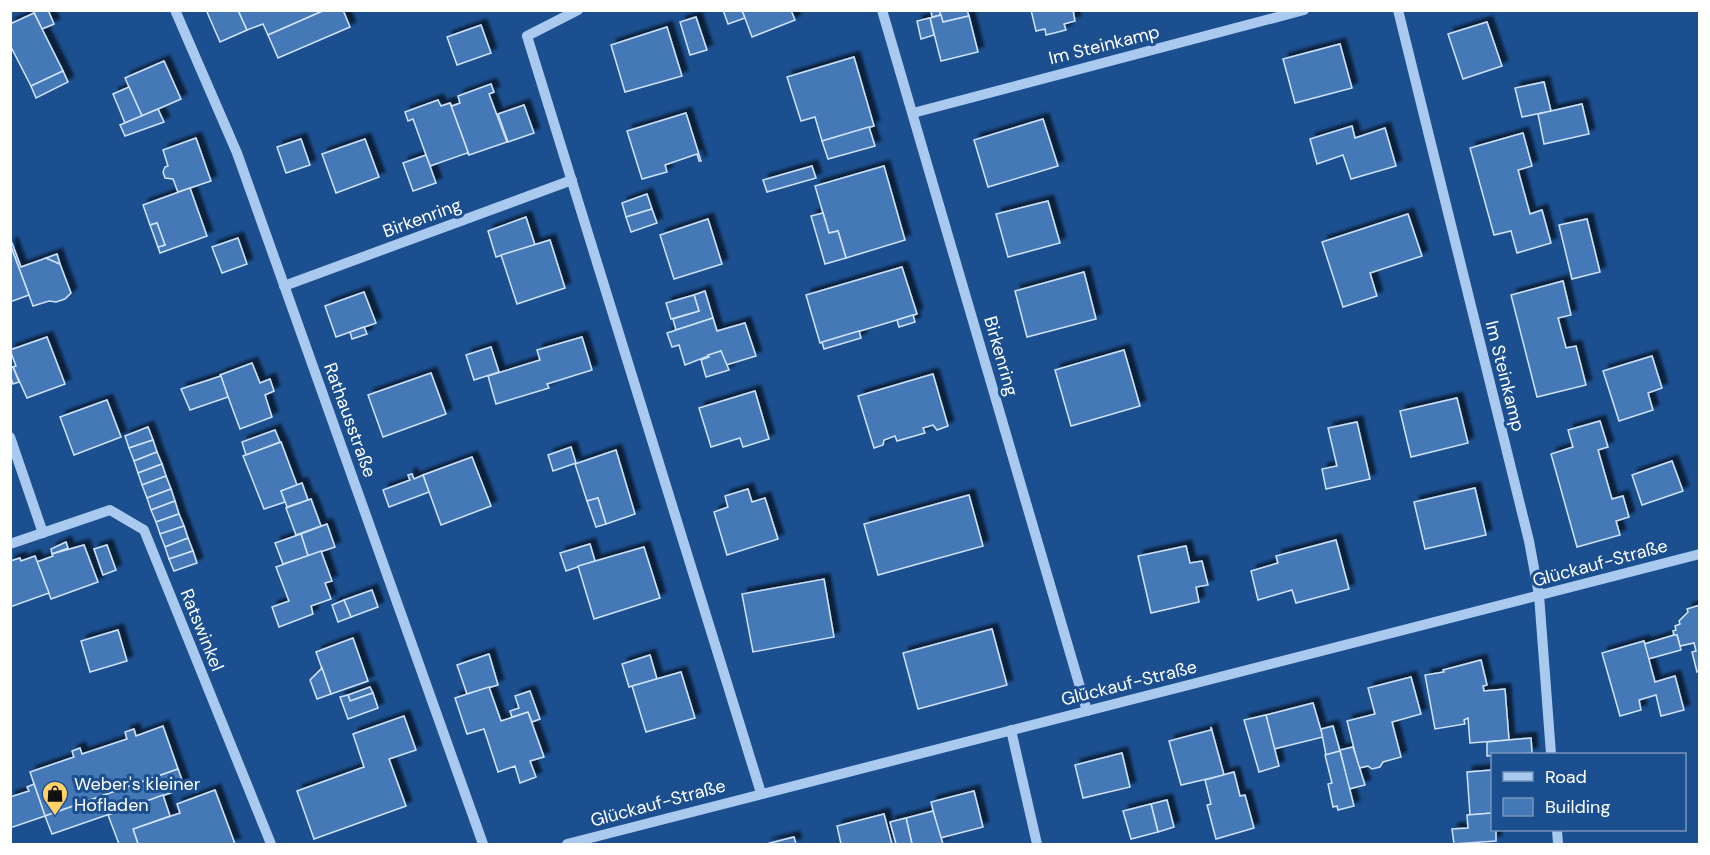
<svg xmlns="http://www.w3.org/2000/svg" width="1710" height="855" font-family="'DM Sans',sans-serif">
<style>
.building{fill:#4478b7;stroke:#cfe3fa;stroke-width:1.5;filter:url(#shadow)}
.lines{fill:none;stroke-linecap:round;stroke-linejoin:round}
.minor{stroke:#a9c9ee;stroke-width:10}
.labels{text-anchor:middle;stroke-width:6;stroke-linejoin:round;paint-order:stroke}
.street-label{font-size:18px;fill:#fff;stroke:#1b4f8f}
.poi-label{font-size:18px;fill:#fff;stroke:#1b4f8f;text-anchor:start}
</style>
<defs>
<filter id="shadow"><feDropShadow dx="5.5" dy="-5.5" stdDeviation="1.5" flood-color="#0009"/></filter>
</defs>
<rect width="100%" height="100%" fill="#1b4f8f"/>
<g class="building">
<polygon points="33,10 48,10 54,24 42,29"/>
<polygon points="209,10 238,10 247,30 220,42 207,12"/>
<polygon points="238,10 325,10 268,35 263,24 247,30"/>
<polygon points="325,10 343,10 350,27 278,58 268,35"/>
<polygon points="723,10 742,10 745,18 728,24"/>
<polygon points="742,10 791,10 795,20 752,37"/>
<polygon points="931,10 939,10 941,15 932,17"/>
<polygon points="939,10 967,10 969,16 943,22"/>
<polygon points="1031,10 1073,10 1075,21 1064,24 1066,30 1046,35 1045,29 1036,31"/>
<polygon points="34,13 63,71 31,86 10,45 10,24"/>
<polygon points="941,15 943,22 969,16 978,52 941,61 930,18"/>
<polygon points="696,17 707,50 690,55 680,22"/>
<polygon points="930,18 934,35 921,39 917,21"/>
<polygon points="1487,22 1502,66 1463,79 1448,34"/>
<polygon points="481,25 491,53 457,65 447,37"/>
<polygon points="667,27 682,76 625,92 611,45"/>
<polygon points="1340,44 1352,88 1295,103 1283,59"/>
<polygon points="854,57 874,126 822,141 815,117 801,121 787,77"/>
<polygon points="164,61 181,99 142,116 125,78"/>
<polygon points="63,71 68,82 36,98 31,86"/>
<polygon points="1544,82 1551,111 1522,117 1515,88"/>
<polygon points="491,84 494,92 489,94 507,142 469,155 450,103 452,106 460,103 458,96"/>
<polygon points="129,87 142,116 125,123 113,94"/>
<polygon points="438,100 441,106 450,103 469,155 467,153 430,166 413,119 408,121 405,112"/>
<polygon points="1582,104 1589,134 1544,144 1538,114"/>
<polygon points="524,105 534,133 508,142 498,114"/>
<polygon points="158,109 164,122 125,136 120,125"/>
<polygon points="686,113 701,161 699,161 697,154 665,165 667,172 642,179 627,131"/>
<polygon points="1043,119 1058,166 988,187 974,140"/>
<polygon points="1352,126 1355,138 1385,128 1396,166 1351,179 1343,155 1317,164 1310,139"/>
<polygon points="869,127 875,146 828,159 822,141"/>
<polygon points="1523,133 1532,166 1518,170 1530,214 1542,210 1551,243 1517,253 1511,231 1494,235 1470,148"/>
<polygon points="196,138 211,181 178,192 173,179 165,178 163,172 165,167 168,166 163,150"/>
<polygon points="301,139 310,165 286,173 277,147"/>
<polygon points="365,139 379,177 336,193 322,154"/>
<polygon points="426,155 436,183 413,191 403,163"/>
<polygon points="812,166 816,178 767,192 763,180"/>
<polygon points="884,166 905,240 846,258 838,231 829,233 815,186"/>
<polygon points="190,188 207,236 160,253 158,247 165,245 157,223 150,225 143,205"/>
<polygon points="647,194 652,209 626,217 622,203"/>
<polygon points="1048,201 1060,243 1008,257 996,214"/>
<polygon points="652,209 657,223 631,232 626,217"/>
<polygon points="823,213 829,233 838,231 846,258 825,264 811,216"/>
<polygon points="1408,214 1422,256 1370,273 1377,296 1343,307 1322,242"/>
<polygon points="526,217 535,245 496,257 488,231"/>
<polygon points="708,219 722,264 674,279 660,235"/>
<polygon points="1587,219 1600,272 1572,279 1559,225"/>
<polygon points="157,223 165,245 158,247 150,225"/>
<polygon points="238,238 247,264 222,273 212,247"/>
<polygon points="550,240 565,288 517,304 501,255"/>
<polygon points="12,243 21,267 46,258 60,264 71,293 65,299 56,302 49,301 33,306 10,244"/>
<polygon points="10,244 29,295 10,302"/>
<polygon points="57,254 60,264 46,258"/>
<polygon points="902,267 917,314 820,343 806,295"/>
<polygon points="1084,272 1096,319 1027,337 1015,291"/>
<polygon points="1563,281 1571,315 1558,318 1566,348 1576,346 1586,385 1537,397 1511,295"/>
<polygon points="705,291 713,318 676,330 673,319 699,311 694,295"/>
<polygon points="364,292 376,323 336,337 325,306"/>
<polygon points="694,295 699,311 671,319 666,303"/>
<polygon points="913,315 915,322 899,327 897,320"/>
<polygon points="713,318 717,331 745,323 756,356 726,365 721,351 685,365 679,345 672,347 667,333"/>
<polygon points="364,327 367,334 352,339 350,332"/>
<polygon points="859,331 861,338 824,349 822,342"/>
<polygon points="47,337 65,384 27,398 13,367 16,366 10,350"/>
<polygon points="582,337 592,370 547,384 549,388 496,404 488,376 540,360 537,350"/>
<polygon points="491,347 499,372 474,380 466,355"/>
<polygon points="1124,350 1140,406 1071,426 1055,370"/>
<polygon points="721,351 729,370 706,377 701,360 709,357 708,355"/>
<polygon points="1652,356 1662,388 1648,393 1653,410 1619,421 1603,371"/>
<polygon points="252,363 260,383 270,379 274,391 265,395 272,417 240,429 220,375"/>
<polygon points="13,367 19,382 13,384 10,375 10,368"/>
<polygon points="431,373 446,414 383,437 368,395"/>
<polygon points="933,374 948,426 937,430 933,425 923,428 925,433 897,441 895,436 884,440 883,445 874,448 858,396"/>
<polygon points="221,376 228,397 190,410 181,389"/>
<polygon points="755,391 769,439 743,447 740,438 711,447 699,408"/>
<polygon points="1457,398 1468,443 1411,457 1400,411"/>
<polygon points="107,400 121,437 74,455 60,417"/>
<polygon points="1600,421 1608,447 1598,450 1612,499 1623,496 1629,517 1616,521 1620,535 1577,547 1551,454 1573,447 1568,430"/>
<polygon points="1357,422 1370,479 1326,489 1322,469 1337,466 1328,428"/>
<polygon points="148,427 153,440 129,448 125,436"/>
<polygon points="275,430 280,442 246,455 242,442"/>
<polygon points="153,440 157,452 134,461 129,448"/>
<polygon points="281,442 297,485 281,491 285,502 264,509 243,456"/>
<polygon points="571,447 576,463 553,471 548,455"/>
<polygon points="616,450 635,514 606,524 598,498 587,501 575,464"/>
<polygon points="157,452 162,464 138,473 134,461"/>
<polygon points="472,457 491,506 441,525 423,475"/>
<polygon points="1672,461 1683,491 1642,505 1632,475"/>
<polygon points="162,464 166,476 142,485 138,473"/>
<polygon points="412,474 414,479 423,475 429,492 389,507 383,490 410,480 408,475"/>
<polygon points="166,476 171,489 147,498 142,485"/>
<polygon points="302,483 308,500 287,507 281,491"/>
<polygon points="1475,488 1486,535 1425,549 1414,502"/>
<polygon points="171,489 175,501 151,510 147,498"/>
<polygon points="748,489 752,502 765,498 778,539 727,555 714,512 728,507 725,496"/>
<polygon points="969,495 983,546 878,575 864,524"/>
<polygon points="598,498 606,524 596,527 587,501"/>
<polygon points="311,499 321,526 296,535 286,508"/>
<polygon points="175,501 179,514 156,522 151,510"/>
<polygon points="179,514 184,526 160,534 156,522"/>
<polygon points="327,524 335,547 308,556 301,534"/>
<polygon points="184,526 188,538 165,547 160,534"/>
<polygon points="301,534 308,556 283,564 275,543"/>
<polygon points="188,538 193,551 169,559 165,547"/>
<polygon points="1336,540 1349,589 1296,603 1292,590 1258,600 1251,571 1278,563 1276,556"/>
<polygon points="66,542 68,548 52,554 51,549"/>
<polygon points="590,544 595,561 566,571 560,553"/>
<polygon points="84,545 98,582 51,599 37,562 53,556 52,554"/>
<polygon points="107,545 116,570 103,575 94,549"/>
<polygon points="1186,546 1190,563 1202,561 1208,585 1196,587 1199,602 1151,613 1138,556"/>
<polygon points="644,547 660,598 594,619 578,566"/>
<polygon points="193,551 197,563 174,571 169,559"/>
<polygon points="321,551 332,581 325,583 331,599 311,606 313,614 279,627 272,607 289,601 276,567"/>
<polygon points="35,556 49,593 10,607 10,561 20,558 21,561"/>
<polygon points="824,579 834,637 753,652 742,594"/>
<polygon points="372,590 378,607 351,617 344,600"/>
<polygon points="344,600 351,617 338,622 332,605"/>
<polygon points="1700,605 1700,671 1697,672 1692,652 1696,651 1694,643 1680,646 1677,635 1674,635 1673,631 1676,630 1675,626 1680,624 1679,621 1688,612 1687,609"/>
<polygon points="992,629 1007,685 918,709 903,653"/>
<polygon points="118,630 127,661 90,672 81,641"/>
<polygon points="1674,635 1677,635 1681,650 1648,659 1644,644"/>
<polygon points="353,638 368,681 331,694 316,652"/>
<polygon points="1644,641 1655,682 1675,676 1684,710 1661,716 1656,695 1639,700 1641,710 1620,716 1602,653"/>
<polygon points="489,654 498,685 467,694 457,665"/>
<polygon points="650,655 657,679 629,687 622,664"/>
<polygon points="1481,660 1487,685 1483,686 1484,691 1505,689 1509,740 1470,743 1468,718 1464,720 1465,724 1435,729 1425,675 1444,672 1443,670"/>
<polygon points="322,668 331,694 317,699 310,680"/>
<polygon points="681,672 695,718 646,732 632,686"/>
<polygon points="1411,677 1421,714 1392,722 1401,757 1383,762 1380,767 1372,769 1368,766 1359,768 1347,721 1375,714 1368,688"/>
<polygon points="370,687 373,693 350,701 348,695"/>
<polygon points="489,687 501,721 528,712 544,757 530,761 536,777 520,783 515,766 498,772 484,729 467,734 455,698"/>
<polygon points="530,691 540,719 532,722 528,712 512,717 510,711 519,708 515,696"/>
<polygon points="373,693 378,708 348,719 340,697 348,695 350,701"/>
<polygon points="1313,703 1323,737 1274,749 1266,715"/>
<polygon points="1266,715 1279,766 1259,772 1244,720"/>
<polygon points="404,716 416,750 389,759 406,806 314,839 297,791 364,767 353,734"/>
<polygon points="163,726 178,769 45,816 30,772 74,757 72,751 80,748 82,754 127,739 125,732 134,729 136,736"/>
<polygon points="1333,726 1340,751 1326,755 1321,729"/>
<polygon points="1211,727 1224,775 1181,785 1169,741 1211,730"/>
<polygon points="1531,738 1532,753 1487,756 1487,742"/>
<polygon points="1353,747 1365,785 1349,789 1340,750"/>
<polygon points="1340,751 1354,806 1338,810 1337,806 1333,807 1328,784 1332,783 1325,755"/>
<polygon points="1122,753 1130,787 1083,798 1075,765"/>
<polygon points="178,769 185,788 52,834 45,816"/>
<polygon points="1492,770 1492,813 1470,815 1467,772"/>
<polygon points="1234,772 1240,796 1245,795 1254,828 1216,839 1207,805 1211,804 1205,780"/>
<polygon points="34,784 45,816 10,828 10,797 29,791 27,787"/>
<polygon points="215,790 235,844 138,844 133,829 180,813 177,804"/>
<polygon points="974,791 983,827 940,838 931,802"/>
<polygon points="163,795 170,816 133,829 138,844 119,844 108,815"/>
<polygon points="1167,800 1174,827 1158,832 1151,804"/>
<polygon points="1151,804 1158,832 1131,839 1123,811"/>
<polygon points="933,811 943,844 912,844 906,818"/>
<polygon points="1492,813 1492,830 1496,830 1496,841 1454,844 1452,829 1468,828 1467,815"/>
<polygon points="884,814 892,844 841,844 837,826"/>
<polygon points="906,818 912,844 896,844 890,822"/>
<polygon points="794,837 796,844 766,844"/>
</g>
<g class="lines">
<g class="minor">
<polyline points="175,10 237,153 483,844"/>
<polyline points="578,10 527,36 761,793"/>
<polyline points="882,10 1087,711"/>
<polyline points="1398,10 1529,541 1539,595 1551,754"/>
<polyline points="913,113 1304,10"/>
<polyline points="284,286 572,180"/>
<polyline points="10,437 43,533"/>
<polyline points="10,544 110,510 144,530 271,844"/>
<polyline points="1011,730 1037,844"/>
<polyline points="1557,830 1558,844"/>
<polyline points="567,844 1700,554"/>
</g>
</g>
<defs>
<symbol id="shop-pin" viewBox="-11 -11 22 30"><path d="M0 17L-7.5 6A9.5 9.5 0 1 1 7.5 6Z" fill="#ffd166" stroke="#1b4f8f"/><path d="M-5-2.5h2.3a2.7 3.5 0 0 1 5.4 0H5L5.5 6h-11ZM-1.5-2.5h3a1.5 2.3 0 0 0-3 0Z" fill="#111"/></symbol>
</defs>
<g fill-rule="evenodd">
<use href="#shop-pin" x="40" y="779" width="30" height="40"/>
</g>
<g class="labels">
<g class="street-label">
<text transform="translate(1104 45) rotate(-14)" y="6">Im Steinkamp</text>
<text transform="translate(422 218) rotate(-20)" y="6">Birkenring</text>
<text transform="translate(1001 356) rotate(74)" y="6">Birkenring</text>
<text transform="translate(1505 376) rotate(76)" y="6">Im Steinkamp</text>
<text transform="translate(350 420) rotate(70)" y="6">Rathausstraße</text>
<text transform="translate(1600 563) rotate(-15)" y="6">Glückauf-Straße</text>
<text transform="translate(202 630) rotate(68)" y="6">Ratswinkel</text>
<text transform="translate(1129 683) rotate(-14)" y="6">Glückauf-Straße</text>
<text transform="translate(658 803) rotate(-15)" y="6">Glückauf-Straße</text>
</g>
<g class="poi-label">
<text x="74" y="790">Weber's kleiner<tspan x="74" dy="21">Hofladen</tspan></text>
</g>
</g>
<rect width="1710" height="855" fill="none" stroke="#ffffff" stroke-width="24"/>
<rect x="1491" y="753" width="195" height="78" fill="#1b4f8f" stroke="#7695bc" stroke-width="1.5"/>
<rect x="1503" y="772" width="30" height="9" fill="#a9c9ee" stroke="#7695bc" stroke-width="1.5"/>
<text x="1545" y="783" font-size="18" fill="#ffffff">Road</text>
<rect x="1503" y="798" width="30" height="18" fill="#4478b7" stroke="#7695bc" stroke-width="1.5"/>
<text x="1545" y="813" font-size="18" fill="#ffffff">Building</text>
</svg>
